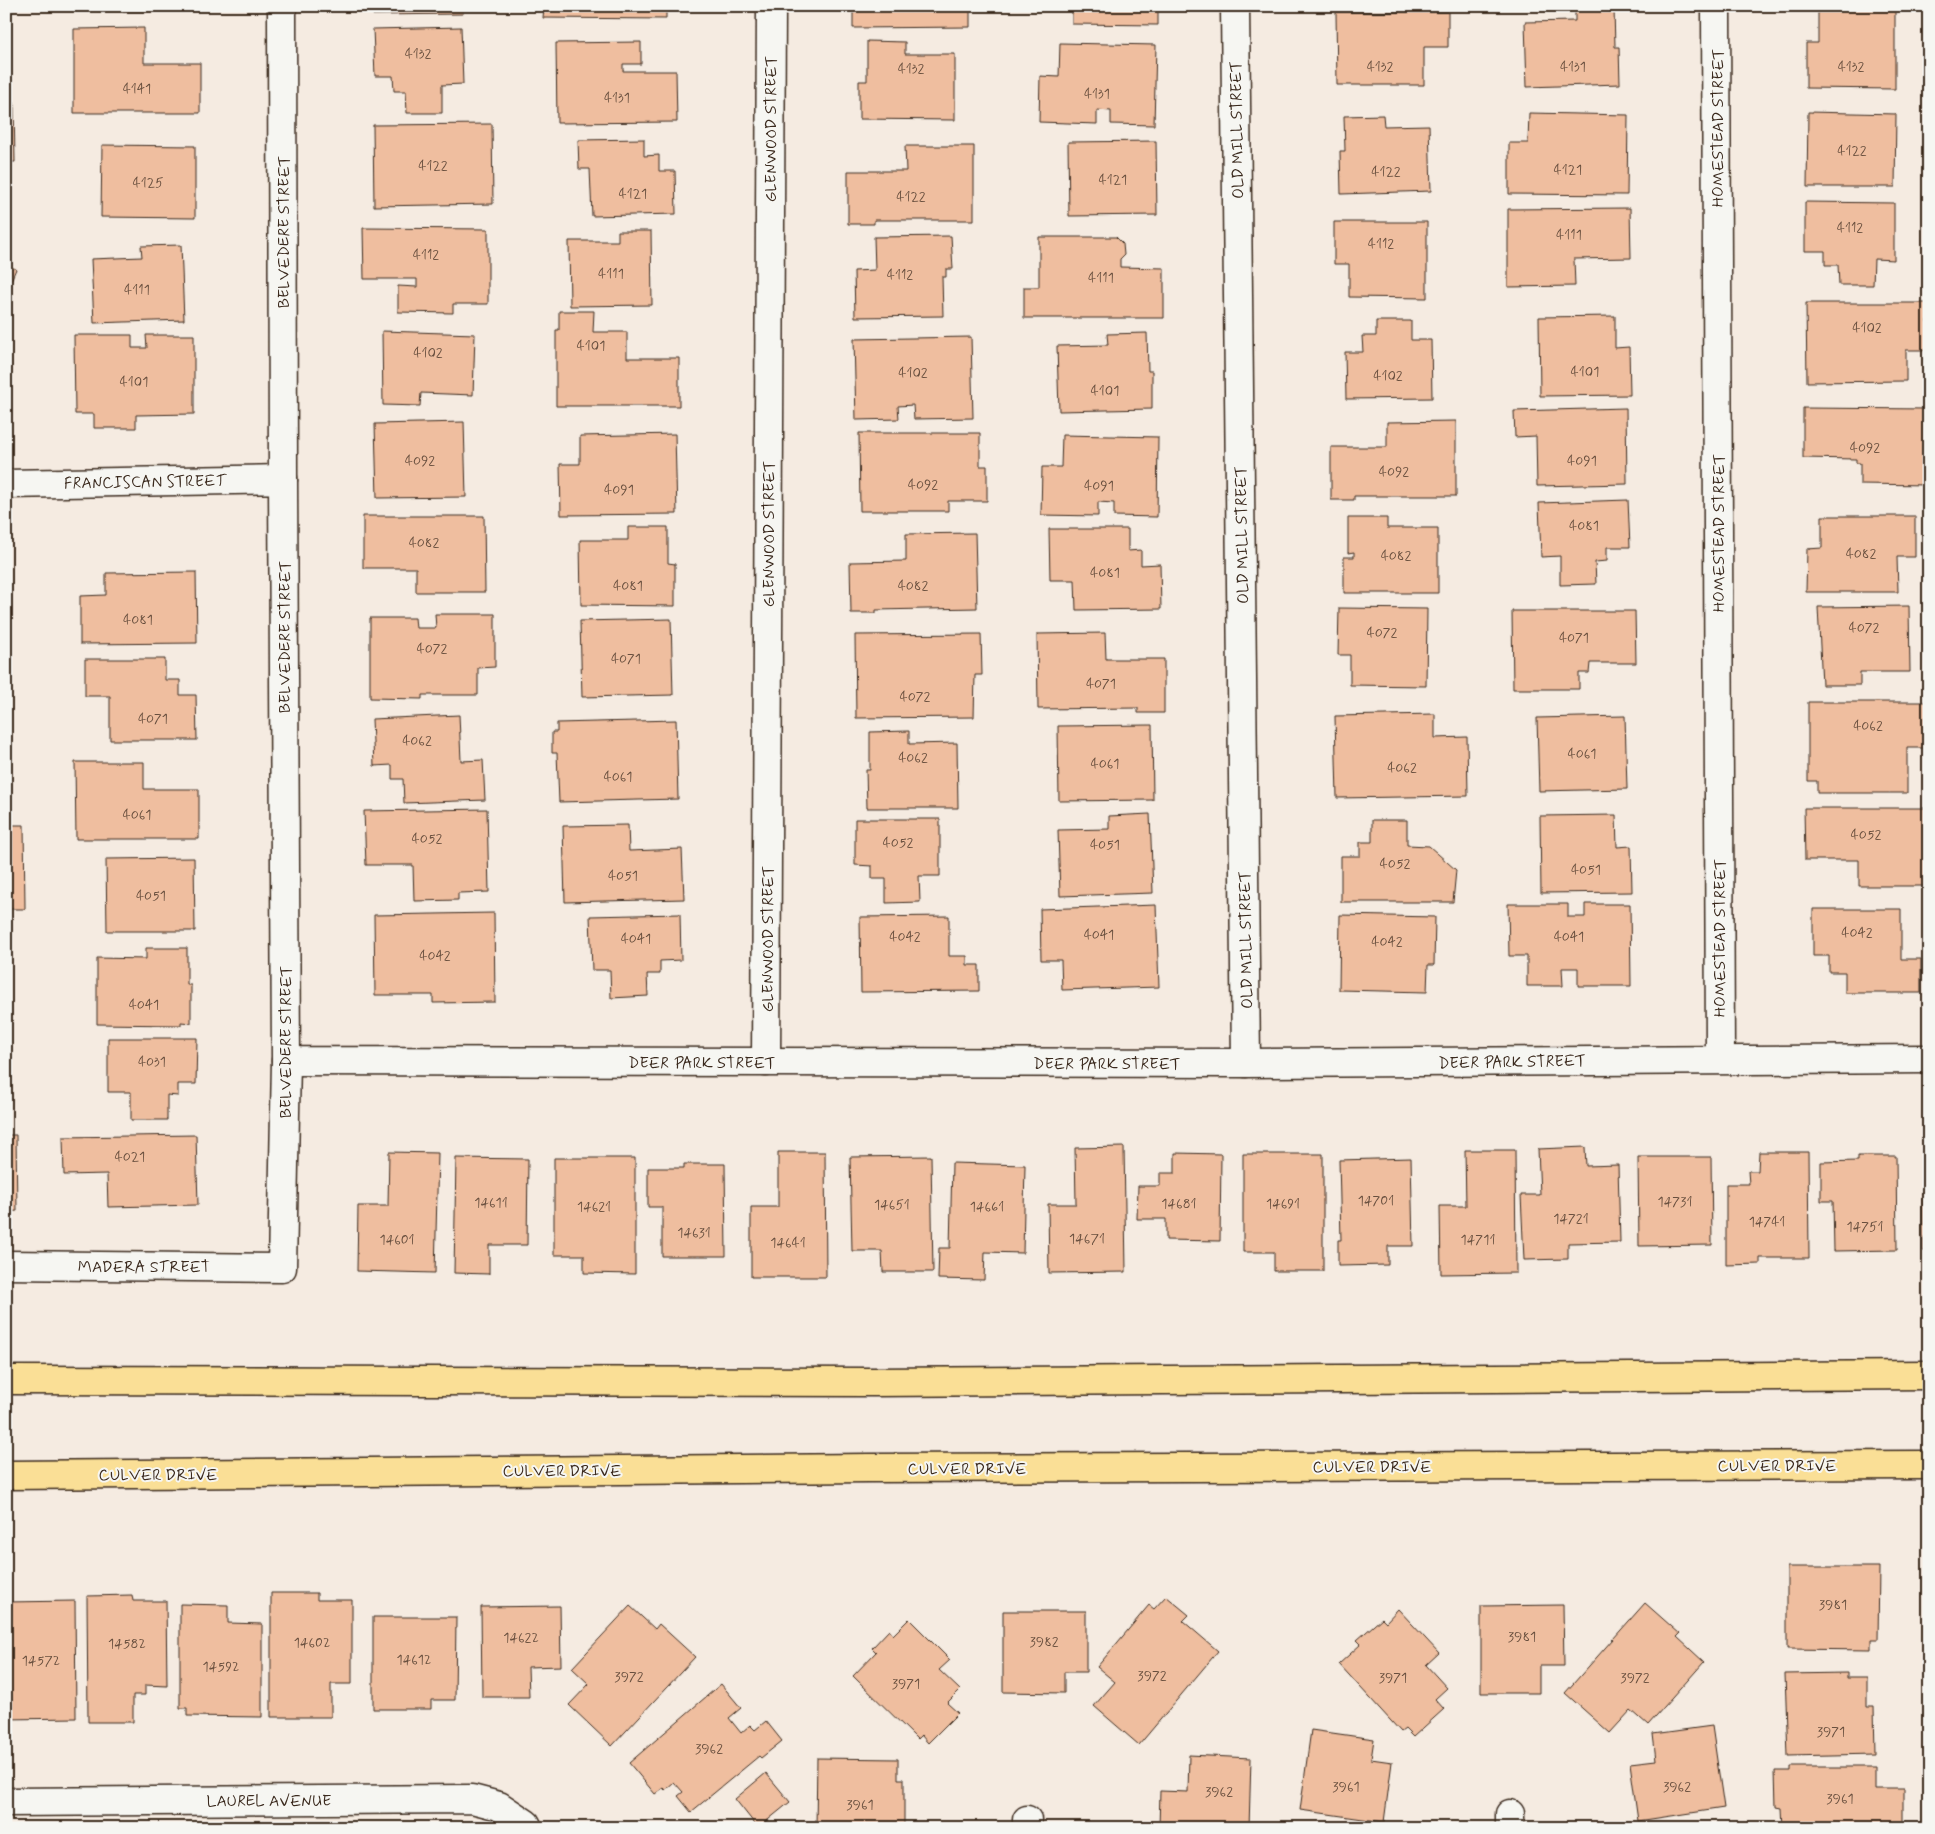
<svg xmlns="http://www.w3.org/2000/svg" width="1935" height="1834" font-family="Mynerve,sans-serif">
<style>
.building{fill:#efbe9f;stroke:#3b2a1e}
.lines{fill:none;stroke-linecap:round;stroke-linejoin:round}
.street-casing{stroke:#3b2a1e;stroke-width:31}
.secondary-casing{stroke:#3b2a1e;stroke-width:31}
.primary-casing{stroke:#3b2a1e;stroke-width:31}
.street{stroke:#f6f6f2;stroke-width:28}
.secondary{stroke:#f6f6f2;stroke-width:28}
.primary{stroke:#fadf96;stroke-width:28}
.labels{text-anchor:middle;stroke-width:4;stroke-linejoin:round;paint-order:stroke}
.number-label{font-size:14px;fill:#684f3e}
.street-label{font-size:16px;fill:#3b2a1e;stroke:#f6f6f2}
</style>
<rect width="100%" height="100%" fill="#f5ebe1"/>
<filter id="ink" filterUnits="userSpaceOnUse"><feTurbulence type="fractalNoise" baseFrequency=".02" numOctaves="2"/><feDisplacementMap in="SourceGraphic" scale="10" xChannelSelector="R" yChannelSelector="G"/><feConvolveMatrix kernelMatrix="1 2 1 2 8 2 1 2 1" color-interpolation-filters="sRGB"/></filter>
<g filter="url(#ink)">
<g class="building">
<polygon points="97,6 190,6 190,8 181,8 181,11 97,11"/>
<polygon points="373,6 462,6 463,14 373,15"/>
<polygon points="544,6 666,6 666,19 543,18"/>
<polygon points="853,6 970,6 970,27 853,28"/>
<polygon points="1072,6 1158,6 1158,25 1072,24"/>
<polygon points="1818,8 1895,9 1895,89 1806,88 1806,43 1818,43"/>
<polygon points="1614,9 1615,47 1619,47 1620,84 1527,87 1525,22 1575,21 1575,10"/>
<polygon points="1336,12 1448,12 1448,47 1424,47 1424,85 1337,85"/>
<polygon points="461,27 463,84 442,85 442,113 407,113 406,91 394,91 393,76 375,76 373,29"/>
<polygon points="144,28 144,63 200,63 200,113 74,113 74,29"/>
<polygon points="867,41 905,42 905,54 955,54 955,120 859,119 859,81 867,81"/>
<polygon points="641,42 641,64 623,64 623,71 676,71 677,122 557,123 556,43"/>
<polygon points="1060,43 1156,45 1154,125 1111,124 1111,111 1097,110 1097,124 1039,122 1040,76 1059,77"/>
<polygon points="6,103 14,103 15,162 6,162"/>
<polygon points="1808,112 1896,114 1895,187 1807,187"/>
<polygon points="1529,113 1628,115 1627,195 1509,194 1509,143 1528,143"/>
<polygon points="1383,115 1384,126 1429,125 1431,191 1341,194 1340,151 1345,151 1344,116"/>
<polygon points="492,124 493,204 374,206 373,125"/>
<polygon points="644,139 644,156 659,155 659,171 675,171 676,214 592,216 590,169 579,169 578,140"/>
<polygon points="1156,141 1157,215 1069,216 1068,142"/>
<polygon points="102,145 195,146 195,218 101,217"/>
<polygon points="905,146 974,146 974,220 874,220 874,224 848,224 848,171 906,171"/>
<polygon points="1805,202 1894,203 1894,260 1874,259 1873,285 1839,285 1838,265 1825,265 1825,251 1805,251"/>
<polygon points="1630,208 1631,258 1574,259 1575,286 1508,287 1508,209"/>
<polygon points="1334,222 1427,222 1427,298 1349,297 1349,264 1334,264"/>
<polygon points="363,228 488,229 488,304 453,304 453,313 398,312 398,286 417,287 417,279 364,279"/>
<polygon points="618,231 651,231 652,305 570,306 569,241 618,241"/>
<polygon points="951,236 953,269 946,269 946,277 942,277 943,316 855,317 854,271 875,270 874,237"/>
<polygon points="1039,237 1116,237 1123,244 1124,255 1120,259 1120,267 1164,268 1164,318 1024,318 1024,287 1039,287"/>
<polygon points="181,245 184,320 94,323 91,259 142,257 141,246"/>
<polygon points="6,265 16,269 6,292"/>
<polygon points="1806,303 1928,303 1928,350 1906,350 1906,381 1807,382"/>
<polygon points="559,311 594,311 593,332 627,332 627,358 679,358 679,406 556,406 556,330 559,330"/>
<polygon points="1615,316 1615,348 1629,347 1630,395 1540,396 1539,317"/>
<polygon points="1376,321 1411,321 1411,340 1431,340 1432,398 1346,399 1345,352 1363,352 1362,336 1376,336"/>
<polygon points="382,331 475,334 473,395 421,393 420,406 383,405"/>
<polygon points="1147,333 1148,371 1152,371 1152,409 1059,411 1057,346 1108,345 1107,334"/>
<polygon points="74,335 132,335 132,348 147,348 146,335 194,335 194,414 136,415 136,428 94,428 94,414 75,414"/>
<polygon points="971,337 973,418 914,419 913,405 898,406 899,419 856,420 854,339"/>
<polygon points="1626,408 1627,484 1537,486 1536,436 1515,437 1514,411"/>
<polygon points="1803,408 1929,409 1927,485 1860,484 1860,463 1856,463 1856,459 1803,458"/>
<polygon points="1456,421 1456,496 1354,496 1354,500 1331,500 1331,447 1387,447 1387,422"/>
<polygon points="464,422 466,497 377,498 375,424"/>
<polygon points="859,433 980,433 980,466 987,466 987,501 948,501 948,511 860,511"/>
<polygon points="675,434 677,514 561,515 560,464 580,464 580,436"/>
<polygon points="1062,435 1158,437 1157,517 1114,516 1114,503 1098,502 1098,516 1041,515 1042,467 1061,467"/>
<polygon points="1628,500 1630,547 1607,547 1607,561 1595,562 1596,584 1560,585 1560,556 1541,557 1539,503"/>
<polygon points="363,516 484,516 485,592 416,592 416,568 363,568"/>
<polygon points="1822,516 1915,516 1915,557 1897,557 1898,592 1806,592 1807,549 1822,548"/>
<polygon points="1348,518 1387,518 1387,528 1438,528 1438,593 1344,593 1344,557 1354,557 1354,552 1348,553"/>
<polygon points="628,527 668,527 668,563 675,564 675,606 581,605 580,540 628,540"/>
<polygon points="1049,529 1128,529 1128,551 1141,550 1141,565 1160,564 1161,609 1076,610 1075,580 1050,580"/>
<polygon points="975,533 977,608 876,610 876,613 851,613 850,562 906,561 906,534"/>
<polygon points="196,572 197,643 80,644 80,596 106,595 106,573"/>
<polygon points="1909,606 1910,672 1860,672 1860,685 1822,685 1818,607"/>
<polygon points="1339,608 1427,609 1426,686 1350,685 1350,655 1338,655"/>
<polygon points="1512,611 1635,611 1636,663 1590,663 1589,673 1579,673 1579,689 1513,689"/>
<polygon points="435,614 495,614 495,667 478,668 478,695 422,695 422,699 370,698 370,618 415,618 416,628 436,628"/>
<polygon points="671,619 673,695 582,697 580,621"/>
<polygon points="1105,633 1106,659 1164,659 1164,713 1138,713 1138,708 1038,709 1037,634"/>
<polygon points="981,634 982,675 975,675 974,717 856,718 855,635"/>
<polygon points="85,659 165,659 165,680 180,680 180,695 196,695 197,740 110,740 110,696 85,696"/>
<polygon points="1808,702 1927,702 1927,748 1907,748 1907,793 1817,793 1817,781 1808,781"/>
<polygon points="1435,714 1435,738 1467,737 1468,796 1337,798 1335,716"/>
<polygon points="459,715 461,761 483,760 485,800 404,803 403,779 392,779 392,765 374,766 372,719"/>
<polygon points="1625,716 1627,789 1539,791 1537,718"/>
<polygon points="676,720 678,799 559,802 557,753 552,753 552,732 557,732 557,723"/>
<polygon points="1152,725 1153,800 1059,801 1058,726"/>
<polygon points="909,731 909,744 957,743 958,808 867,808 866,770 870,770 870,732"/>
<polygon points="75,762 144,762 144,789 199,789 199,839 76,839"/>
<polygon points="1804,808 1928,808 1928,886 1859,886 1859,860 1805,860"/>
<polygon points="487,809 489,892 458,893 458,900 414,901 413,865 366,865 364,811"/>
<polygon points="1150,814 1153,893 1060,896 1058,830 1109,829 1109,816"/>
<polygon points="1616,815 1617,847 1631,846 1632,892 1541,893 1540,816"/>
<polygon points="855,819 940,819 940,876 919,876 920,902 886,903 886,879 872,879 872,866 855,865"/>
<polygon points="1372,820 1407,820 1407,845 1429,846 1456,870 1453,902 1341,902 1341,856 1360,856 1360,842 1372,842"/>
<polygon points="6,825 24,825 25,909 6,909"/>
<polygon points="628,825 629,851 682,849 684,899 565,902 563,826"/>
<polygon points="194,858 195,931 107,931 106,859"/>
<polygon points="1508,904 1568,904 1568,917 1585,917 1585,904 1630,904 1631,986 1578,986 1578,968 1562,968 1563,986 1527,986 1527,956 1509,956"/>
<polygon points="1156,905 1159,987 1062,990 1061,960 1041,960 1040,909"/>
<polygon points="1813,909 1901,909 1901,959 1921,959 1921,993 1845,993 1845,972 1829,972 1829,956 1813,956"/>
<polygon points="494,913 495,1002 433,1003 433,995 375,995 374,915"/>
<polygon points="680,914 681,960 660,961 660,974 647,974 648,996 611,998 610,970 592,970 590,916"/>
<polygon points="1340,915 1435,917 1434,965 1428,965 1427,992 1339,990"/>
<polygon points="949,916 949,956 967,956 967,965 979,965 979,991 861,992 860,917"/>
<polygon points="146,948 187,948 187,985 191,985 191,1023 181,1022 181,1025 97,1024 97,958 146,959"/>
<polygon points="108,1038 197,1038 196,1084 178,1084 178,1096 167,1095 167,1120 131,1120 131,1092 108,1092"/>
<polygon points="6,1135 16,1135 17,1211 6,1212"/>
<polygon points="196,1135 198,1205 108,1207 107,1174 64,1175 63,1137"/>
<polygon points="1124,1147 1126,1272 1049,1273 1048,1204 1076,1204 1075,1148"/>
<polygon points="1585,1147 1586,1166 1618,1165 1620,1242 1568,1243 1568,1259 1524,1260 1521,1195 1540,1195 1538,1149"/>
<polygon points="1465,1150 1515,1150 1516,1273 1441,1274 1440,1206 1466,1206"/>
<polygon points="389,1152 438,1153 435,1273 357,1271 358,1206 388,1206"/>
<polygon points="778,1152 825,1152 826,1277 751,1277 751,1207 778,1207"/>
<polygon points="1759,1152 1808,1152 1809,1258 1760,1258 1760,1264 1726,1265 1726,1184 1749,1184 1748,1171 1758,1171"/>
<polygon points="1922,1152 1929,1152 1929,1251 1923,1251"/>
<polygon points="1175,1153 1221,1154 1220,1241 1166,1240 1166,1219 1137,1219 1138,1186 1160,1186 1160,1173 1175,1173"/>
<polygon points="1243,1154 1323,1154 1323,1271 1274,1271 1274,1252 1243,1252"/>
<polygon points="931,1156 933,1272 883,1272 882,1251 852,1251 850,1157"/>
<polygon points="1858,1156 1896,1156 1897,1250 1834,1251 1833,1201 1821,1201 1821,1162 1858,1161"/>
<polygon points="1638,1157 1711,1157 1712,1245 1639,1246"/>
<polygon points="456,1158 528,1159 527,1245 489,1245 489,1274 454,1273"/>
<polygon points="554,1158 635,1158 635,1274 584,1273 584,1255 554,1255"/>
<polygon points="1411,1158 1413,1246 1388,1246 1388,1265 1338,1266 1338,1240 1341,1240 1339,1160"/>
<polygon points="952,1163 1025,1165 1023,1253 985,1252 984,1280 938,1279 939,1248 950,1248"/>
<polygon points="684,1164 725,1164 726,1256 662,1256 662,1207 648,1207 648,1168 684,1168"/>
<polygon points="1787,1567 1879,1567 1878,1640 1871,1640 1871,1650 1787,1649"/>
<polygon points="271,1593 317,1593 317,1600 352,1600 352,1684 331,1684 331,1717 271,1717"/>
<polygon points="132,1595 133,1601 166,1601 167,1686 145,1685 145,1695 133,1695 133,1722 88,1722 87,1596"/>
<polygon points="1166,1596 1189,1615 1183,1621 1218,1651 1139,1745 1094,1706 1115,1682 1097,1667 1149,1605 1154,1609"/>
<polygon points="75,1601 76,1718 6,1719 6,1602"/>
<polygon points="1645,1603 1680,1634 1677,1637 1704,1662 1648,1725 1631,1710 1610,1733 1565,1693"/>
<polygon points="180,1604 228,1605 228,1623 262,1624 262,1717 187,1716 187,1708 180,1708"/>
<polygon points="1563,1605 1564,1666 1539,1666 1539,1693 1481,1693 1481,1606"/>
<polygon points="560,1606 561,1666 528,1667 529,1697 482,1697 481,1607"/>
<polygon points="630,1606 655,1629 659,1624 695,1657 612,1746 569,1705 589,1684 572,1668"/>
<polygon points="1398,1609 1439,1653 1426,1665 1447,1688 1435,1699 1444,1709 1413,1737 1405,1729 1401,1732 1339,1664 1361,1644 1357,1640 1382,1618 1386,1622"/>
<polygon points="1003,1611 1086,1611 1086,1672 1064,1672 1064,1693 1003,1692"/>
<polygon points="373,1617 456,1617 455,1700 431,1700 431,1709 373,1709"/>
<polygon points="909,1619 950,1660 939,1670 960,1690 947,1703 958,1713 928,1743 921,1735 917,1739 853,1676 876,1652 872,1648 889,1630 893,1635"/>
<polygon points="1847,1673 1847,1678 1867,1678 1867,1707 1874,1707 1875,1754 1788,1756 1785,1674"/>
<polygon points="721,1684 741,1708 729,1718 741,1733 750,1725 755,1730 766,1721 782,1741 761,1758 759,1756 691,1812 678,1796 683,1792 674,1782 665,1790 663,1788 655,1794 629,1763"/>
<polygon points="1712,1726 1724,1808 1638,1821 1630,1763 1656,1760 1653,1734"/>
<polygon points="1311,1730 1374,1739 1371,1759 1392,1762 1384,1822 1300,1810"/>
<polygon points="1189,1755 1251,1758 1249,1828 1159,1828 1160,1791 1188,1792"/>
<polygon points="817,1758 898,1759 898,1779 904,1779 904,1828 816,1828"/>
<polygon points="1790,1767 1875,1767 1875,1789 1904,1789 1904,1828 1782,1828 1781,1808 1776,1807 1775,1771 1790,1771"/>
<polygon points="766,1773 790,1802 758,1828 735,1799"/>
</g>
<g class="lines">
<defs>
<g id="street">
<polyline points="282,6 283,479"/>
<polyline points="1235,6 1246,1063"/>
<polyline points="1716,6 1720,1059"/>
<polyline points="766,1062 771,6"/>
<polyline points="6,1265 282,1268 286,1061"/>
<polyline points="6,1802 472,1799 499,1806 526,1824 528,1828"/>
<polyline points="1510,1814 1510,1828"/>
<polyline points="1027,1820 1027,1828"/>
</g>
<polyline id="secondary" points="6,484 283,479 286,1061 1246,1063 1929,1059"/>
<g id="primary">
<polyline points="6,1380 873,1382 1929,1375"/>
<polyline points="6,1475 869,1468 1929,1465"/>
</g>
</defs>
<use href="#street" class="street-casing"/>
<use href="#secondary" class="secondary-casing"/>
<use href="#primary" class="primary-casing"/>
<use href="#street" class="street"/>
<use href="#secondary" class="secondary"/>
<use href="#primary" class="primary"/>
</g>
</g>
<g class="labels">
<g class="number-label">
<text x="418" y="58">4132</text>
<text x="1380" y="71">4132</text>
<text x="1573" y="71">4131</text>
<text x="1851" y="71">4132</text>
<text x="911" y="73">4132</text>
<text x="137" y="93">4141</text>
<text x="1097" y="98">4131</text>
<text x="617" y="102">4131</text>
<text x="1852" y="155">4122</text>
<text x="433" y="170">4122</text>
<text x="1568" y="174">4121</text>
<text x="1386" y="176">4122</text>
<text x="1113" y="184">4121</text>
<text x="148" y="187">4125</text>
<text x="633" y="198">4121</text>
<text x="911" y="201">4122</text>
<text x="1850" y="232">4112</text>
<text x="1569" y="239">4111</text>
<text x="1381" y="248">4112</text>
<text x="426" y="259">4112</text>
<text x="611" y="278">4111</text>
<text x="900" y="279">4112</text>
<text x="1101" y="282">4111</text>
<text x="137" y="294">4111</text>
<text x="1867" y="332">4102</text>
<text x="591" y="350">4101</text>
<text x="428" y="357">4102</text>
<text x="1585" y="376">4101</text>
<text x="913" y="377">4102</text>
<text x="1388" y="380">4102</text>
<text x="134" y="386">4101</text>
<text x="1105" y="395">4101</text>
<text x="1865" y="452">4092</text>
<text x="420" y="465">4092</text>
<text x="1582" y="465">4091</text>
<text x="1394" y="476">4092</text>
<text x="923" y="489">4092</text>
<text x="1099" y="490">4091</text>
<text x="619" y="494">4091</text>
<text x="1584" y="530">4081</text>
<text x="424" y="547">4082</text>
<text x="1861" y="558">4082</text>
<text x="1396" y="560">4082</text>
<text x="1105" y="577">4081</text>
<text x="628" y="590">4081</text>
<text x="913" y="590">4082</text>
<text x="138" y="624">4081</text>
<text x="1864" y="632">4072</text>
<text x="1382" y="637">4072</text>
<text x="1574" y="642">4071</text>
<text x="432" y="653">4072</text>
<text x="626" y="663">4071</text>
<text x="1101" y="688">4071</text>
<text x="915" y="701">4072</text>
<text x="153" y="723">4071</text>
<text x="1868" y="730">4062</text>
<text x="417" y="745">4062</text>
<text x="1582" y="758">4061</text>
<text x="913" y="762">4062</text>
<text x="1105" y="768">4061</text>
<text x="1402" y="772">4062</text>
<text x="618" y="781">4061</text>
<text x="137" y="819">4061</text>
<text x="1866" y="839">4052</text>
<text x="427" y="843">4052</text>
<text x="898" y="847">4052</text>
<text x="1105" y="849">4051</text>
<text x="1395" y="868">4052</text>
<text x="1586" y="874">4051</text>
<text x="623" y="880">4051</text>
<text x="151" y="900">4051</text>
<text x="1857" y="937">4042</text>
<text x="1099" y="939">4041</text>
<text x="905" y="941">4042</text>
<text x="1569" y="941">4041</text>
<text x="636" y="943">4041</text>
<text x="1387" y="946">4042</text>
<text x="435" y="960">4042</text>
<text x="144" y="1009">4041</text>
<text x="152" y="1066">4031</text>
<text x="130" y="1161">4021</text>
<text x="1376" y="1205">14701</text>
<text x="1675" y="1206">14731</text>
<text x="491" y="1207">14611</text>
<text x="1179" y="1208">14681</text>
<text x="1283" y="1208">14691</text>
<text x="892" y="1209">14651</text>
<text x="594" y="1211">14621</text>
<text x="987" y="1211">14661</text>
<text x="1571" y="1223">14721</text>
<text x="1767" y="1226">14741</text>
<text x="1865" y="1231">14751</text>
<text x="694" y="1237">14631</text>
<text x="1087" y="1243">14671</text>
<text x="397" y="1244">14601</text>
<text x="1478" y="1244">14711</text>
<text x="788" y="1247">14641</text>
<text x="1833" y="1609">3981</text>
<text x="1522" y="1641">3981</text>
<text x="521" y="1642">14622</text>
<text x="1044" y="1646">3982</text>
<text x="312" y="1647">14602</text>
<text x="127" y="1648">14582</text>
<text x="414" y="1664">14612</text>
<text x="41" y="1665">14572</text>
<text x="221" y="1671">14592</text>
<text x="1152" y="1680">3972</text>
<text x="629" y="1681">3972</text>
<text x="1393" y="1682">3971</text>
<text x="1635" y="1682">3972</text>
<text x="906" y="1688">3971</text>
<text x="1831" y="1736">3971</text>
<text x="709" y="1753">3962</text>
<text x="1346" y="1791">3961</text>
<text x="1677" y="1791">3962</text>
<text x="1219" y="1796">3962</text>
<text x="1840" y="1803">3961</text>
<text x="860" y="1809">3961</text>
</g>
<g class="street-label">
<text transform="translate(1717 128) rotate(-90)" y="6">HOMESTEAD STREET</text>
<text transform="translate(770 129) rotate(-90)" y="6">GLENWOOD STREET</text>
<text transform="translate(1236 130) rotate(-91)" y="6">OLD MILL STREET</text>
<text transform="translate(283 232) rotate(-90)" y="6">BELVEDERE STREET</text>
<text transform="translate(145 481) rotate(-1)" y="6">FRANCISCAN STREET</text>
<text transform="translate(1718 533) rotate(-90)" y="6">HOMESTEAD STREET</text>
<text transform="translate(768 534) rotate(-90)" y="6">GLENWOOD STREET</text>
<text transform="translate(1241 535) rotate(-91)" y="6">OLD MILL STREET</text>
<text transform="translate(284 637) rotate(-90)" y="6">BELVEDERE STREET</text>
<text transform="translate(1719 938) rotate(-90)" y="6">HOMESTEAD STREET</text>
<text transform="translate(767 939) rotate(-90)" y="6">GLENWOOD STREET</text>
<text transform="translate(1245 940) rotate(-91)" y="6">OLD MILL STREET</text>
<text transform="translate(285 1042) rotate(-90)" y="6">BELVEDERE STREET</text>
<text transform="translate(1512 1061) rotate(-1)" y="6">DEER PARK STREET</text>
<text x="702" y="1068">DEER PARK STREET</text>
<text x="1107" y="1069">DEER PARK STREET</text>
<text x="144" y="1272">MADERA STREET</text>
<text x="1777" y="1471">CULVER DRIVE</text>
<text x="1372" y="1472">CULVER DRIVE</text>
<text x="967" y="1474">CULVER DRIVE</text>
<text x="562" y="1476">CULVER DRIVE</text>
<text x="158" y="1480">CULVER DRIVE</text>
<text x="269" y="1806">LAUREL AVENUE</text>
</g>
</g>
<rect width="1935" height="1834" fill="none" stroke="#f6f6f2" stroke-width="25"/>
<rect x="12" y="12" width="1910" height="1809" fill="none" stroke="#3b2a1e" stroke-width="2" filter="url(#ink)"/>
</svg>
